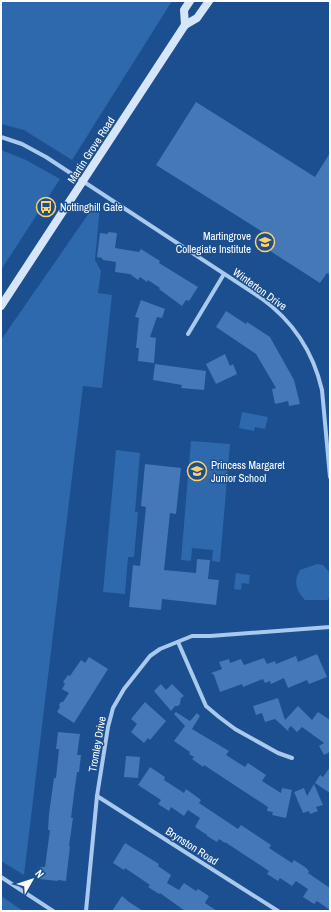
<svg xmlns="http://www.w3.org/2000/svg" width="331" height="912" font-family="'Archivo Narrow',sans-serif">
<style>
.green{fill:#2e69ad}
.building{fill:#4478b7}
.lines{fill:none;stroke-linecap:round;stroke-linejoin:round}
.street{stroke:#a9c9ee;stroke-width:4}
.secondary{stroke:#d6e6fa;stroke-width:8}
.labels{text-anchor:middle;stroke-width:3;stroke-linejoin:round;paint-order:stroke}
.street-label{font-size:11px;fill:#fff;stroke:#1b4f8f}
.poi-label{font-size:11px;fill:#fff;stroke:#1b4f8f;text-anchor:start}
</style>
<rect width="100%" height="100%" fill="#1b4f8f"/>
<g class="green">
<polygon points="1,1 172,1 72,160 24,130 1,124"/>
<polygon points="1,150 26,160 60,179 1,270"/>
<polygon points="96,203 100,206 95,260 101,271 98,293 112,295 102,388 83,386 24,875 1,861 1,340"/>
<polygon points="242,412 268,417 265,429 255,427 254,431 239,428"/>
<polygon points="191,441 230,444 220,562 212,561 213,550 192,548 191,561 181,560"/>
<polygon points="116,450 140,453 135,512 138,512 134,557 128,557 125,594 103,592"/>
<path d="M 317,564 L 323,565 L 330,573 L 330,597 L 327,600 L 305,600 C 296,591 293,581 300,570 Z"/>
<polygon points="236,573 250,575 249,584 242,583 241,590 234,589"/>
<polygon points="1,896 23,911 1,911"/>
</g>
<g class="building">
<polygon points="196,102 315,177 330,153 330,275 327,273 320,283 267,249 274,239 156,165"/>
<polygon points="108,232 117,233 115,248 139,252 141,249 160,261 159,263 198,287 189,301 186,300 182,306 159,289 160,288 148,280 147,282 140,277 138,280 130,274 115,272 116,262 103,260 102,258 97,257 100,233 108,234"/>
<polygon points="141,300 165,309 162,318 157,317 150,337 156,338 154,363 138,361 139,348 136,348 139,318 135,317"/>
<polygon points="226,311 246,324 247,322 270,337 294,380 300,404 289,406 288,401 275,404 272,389 276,388 256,354 216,327"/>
<polygon points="225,354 230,366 233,364 237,374 216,384 206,364"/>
<polygon points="155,364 206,371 204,390 181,388 182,385 153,380"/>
<polygon points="145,464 181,468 176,514 170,513 164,570 196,573 197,559 210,560 208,579 219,580 216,605 162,599 161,610 129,607 133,565 140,566 146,507 141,506"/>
<polygon points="317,654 327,677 309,684 307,680 288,688 284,678 271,684 270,681 265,683 263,679 243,687 242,684 220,692 214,675 211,673 222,669 219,662 229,659 230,663 241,659 244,665 264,658 267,664 275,661 276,664 296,656 298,662"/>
<polygon points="89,657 108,669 74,723 57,712 60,707 59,705 61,702 63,702 69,693 62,689 65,684 63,682 68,675 70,676 81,660 85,663"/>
<polygon points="161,684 166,690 172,684 184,696 181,698 180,704 178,706 175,706 171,711 154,691"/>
<polygon points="278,698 285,720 298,706 312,720 318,712 330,720 330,752 324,755 319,746 324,743 302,727 297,732 291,726 288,729 289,732 275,719 265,722 262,713 256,715 253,706"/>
<polygon points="145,702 166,721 150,740 148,738 144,743 131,732 137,724 131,719"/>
<polygon points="176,712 190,721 197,713 200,716 192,729 229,751 226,755 245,767 248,763 266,775 262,781 281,793 282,788 292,790 286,818 272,815 273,812 267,811 268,807 204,765 203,767 192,759 194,757 189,754 190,752 174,741 185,726 174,714"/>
<polygon points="58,732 80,734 77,755 81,755 79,772 77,772 74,794 71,818 73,818 69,846 70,846 66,881 58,880 58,881 39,879 40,867 45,867 50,830 48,830 49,814 54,778 56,778 59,749 56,749"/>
<polygon points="126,756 140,757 138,778 124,777"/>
<polygon points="150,767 165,777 164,780 184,793 186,789 197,797 201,800 199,803 238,829 241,825 271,845 269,848 292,863 294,860 305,867 309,871 308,873 330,888 330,910 317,901 314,904 303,897 308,889 296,881 292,886 280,878 278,881 267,874 269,871 225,842 225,843 219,839 217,842 207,836 207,835 195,827 200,818 188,810 184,816 171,807 169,811 158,804 161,800 138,785"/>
<polygon points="330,767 330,793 315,783 320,775 323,777"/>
<polygon points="314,784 323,805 316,807 318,811 310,814 309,811 303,813 294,792 304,788 307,796"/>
<polygon points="125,843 159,864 158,866 171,875 167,883 179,890 184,883 196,891 198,889 209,896 205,903 217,911 185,911 160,893 159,894 148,887 150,885 125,868 124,870 113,863"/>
<polygon points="122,896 129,902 143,911 112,911"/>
</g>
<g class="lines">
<g class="street">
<path d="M 1,137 L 22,144 L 46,157 L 261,298 C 293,321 313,351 322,390 L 330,477"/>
<polyline points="188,334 224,274"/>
<polyline points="178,642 206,706 219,717 235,729 278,753 292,758"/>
<polyline points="97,796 278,911"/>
<polyline points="1,877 53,911"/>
<polyline points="86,911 97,796 108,727 113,708 124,689 150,656 160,649 192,636 210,636 330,627"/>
</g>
<g class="secondary">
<polyline points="185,25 184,10 190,1"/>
<polyline points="1,306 185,25 197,18 209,1"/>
</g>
</g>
<defs>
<symbol id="bus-ring" viewBox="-11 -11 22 22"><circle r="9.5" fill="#1b4f8f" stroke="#ffd166" stroke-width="1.5"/><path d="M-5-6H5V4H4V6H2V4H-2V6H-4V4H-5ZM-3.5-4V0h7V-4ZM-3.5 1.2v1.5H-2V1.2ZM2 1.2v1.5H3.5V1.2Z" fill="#ffd166"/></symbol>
<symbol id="school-ring" viewBox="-11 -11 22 22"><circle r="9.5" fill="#1b4f8f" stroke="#ffd166" stroke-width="1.5"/><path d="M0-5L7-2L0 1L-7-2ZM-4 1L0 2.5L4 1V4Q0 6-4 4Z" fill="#ffd166"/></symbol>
</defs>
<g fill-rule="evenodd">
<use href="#bus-ring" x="35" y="196" width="22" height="22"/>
<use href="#school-ring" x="254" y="231" width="22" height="22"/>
<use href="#school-ring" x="186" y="460" width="22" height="22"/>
</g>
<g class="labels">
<g class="street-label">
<text transform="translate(91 150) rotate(-57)" y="4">Martin Grove Road</text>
<text transform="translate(260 289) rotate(36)" y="4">Winterton Drive</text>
<text transform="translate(97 744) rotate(-80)" y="4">Tromley Drive</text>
<text transform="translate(192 846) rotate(33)" y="4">Brynston Road</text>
</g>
<g class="poi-label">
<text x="60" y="211">Nottinghill Gate</text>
<text x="251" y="240" text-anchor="end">Martingrove<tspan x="251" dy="13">Collegiate Institute</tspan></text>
<text x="211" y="469">Princess Margaret<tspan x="211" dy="13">Junior School</tspan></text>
</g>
</g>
<rect width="331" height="912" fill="none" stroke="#ffffff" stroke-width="4"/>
<g transform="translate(32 880) rotate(51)" stroke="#1b4f8f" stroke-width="3" paint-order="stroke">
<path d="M0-3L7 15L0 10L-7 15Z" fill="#ffffff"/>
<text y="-6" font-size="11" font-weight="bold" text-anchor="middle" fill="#ffffff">N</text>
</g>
</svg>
